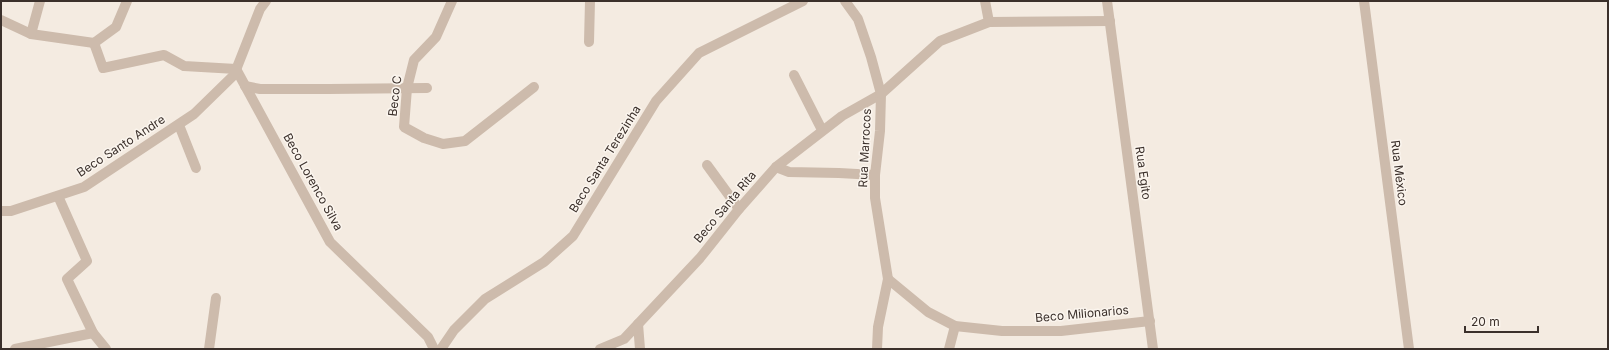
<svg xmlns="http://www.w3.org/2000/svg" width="1609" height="350" font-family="Inter,sans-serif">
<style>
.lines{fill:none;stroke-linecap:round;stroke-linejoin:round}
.lane{stroke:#cdbbac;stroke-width:10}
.street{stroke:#cdbbac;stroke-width:10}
.labels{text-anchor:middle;stroke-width:3;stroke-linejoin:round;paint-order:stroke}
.street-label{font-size:12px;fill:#3b302b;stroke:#fbf5ee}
</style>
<rect width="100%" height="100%" fill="#f4ebe1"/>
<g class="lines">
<g class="lane">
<polyline points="452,1 436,37 414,60 407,88 404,127 424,138 443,144 465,141 534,87"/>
<polyline points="1,20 31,34 94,43"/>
<polyline points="31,34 40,1"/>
<polyline points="589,42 590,1"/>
<polyline points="94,43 103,68 164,55 184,66 236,69 330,242 428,337 434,349"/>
<polyline points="94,43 116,27 127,1"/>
<polyline points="794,75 822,130"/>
<polyline points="245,86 260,89 329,89 427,88"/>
<polyline points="179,125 196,168"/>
<polyline points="707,165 739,209"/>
<polyline points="776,167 789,172 839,173 875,175"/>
<polyline points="58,196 87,261 67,279 93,333 106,349"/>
<polyline points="888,279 928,312 955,326 1002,331 1061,331 1150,321"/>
<polyline points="638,324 640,349"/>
<polyline points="15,349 93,333"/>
<polyline points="209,349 216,298"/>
<polyline points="600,349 624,339 700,258 739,209 776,167 842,116 881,94"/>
<polyline points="949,349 955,326"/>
</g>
<g class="street">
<polyline points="845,1 858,19 871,57 881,94 880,131 875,175 875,198 888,279 878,327 877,349"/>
<polyline points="985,1 989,22"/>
<polyline points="1107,1 1153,349"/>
<polyline points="1364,1 1409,349"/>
<polyline points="881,94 940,41 989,22 1110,21"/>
<polyline points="1,211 11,211 84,187 194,114 234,75 260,9 266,1"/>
<polyline points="441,349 454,330 485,299 544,262 573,236 656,101 699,53 803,1"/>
</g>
</g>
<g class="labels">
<g class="street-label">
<text transform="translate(395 96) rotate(-83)" y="4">Beco C</text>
<text transform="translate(121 146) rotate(-33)" y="4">Beco Santo Andre</text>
<text transform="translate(865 148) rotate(-87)" y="4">Rua Marrocos</text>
<text transform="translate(605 159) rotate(-58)" y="4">Beco Santa Terezinha</text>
<text transform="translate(1143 173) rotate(82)" y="4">Rua Egito</text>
<text transform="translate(1399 173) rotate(83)" y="4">Rua México</text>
<text transform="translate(313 182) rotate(61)" y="4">Beco Lorenco Silva</text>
<text transform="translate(725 207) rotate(-50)" y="4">Beco Santa Rita</text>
<text transform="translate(1082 314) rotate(-5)" y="4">Beco Milionarios</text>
</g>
</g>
<rect width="1609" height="350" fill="none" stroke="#3b302b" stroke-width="4"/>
<path d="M1465 326v6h73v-6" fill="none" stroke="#3b302b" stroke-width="2"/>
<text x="1471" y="326" font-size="12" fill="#3b302b" stroke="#fbf5ee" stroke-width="3" paint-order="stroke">20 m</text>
</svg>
